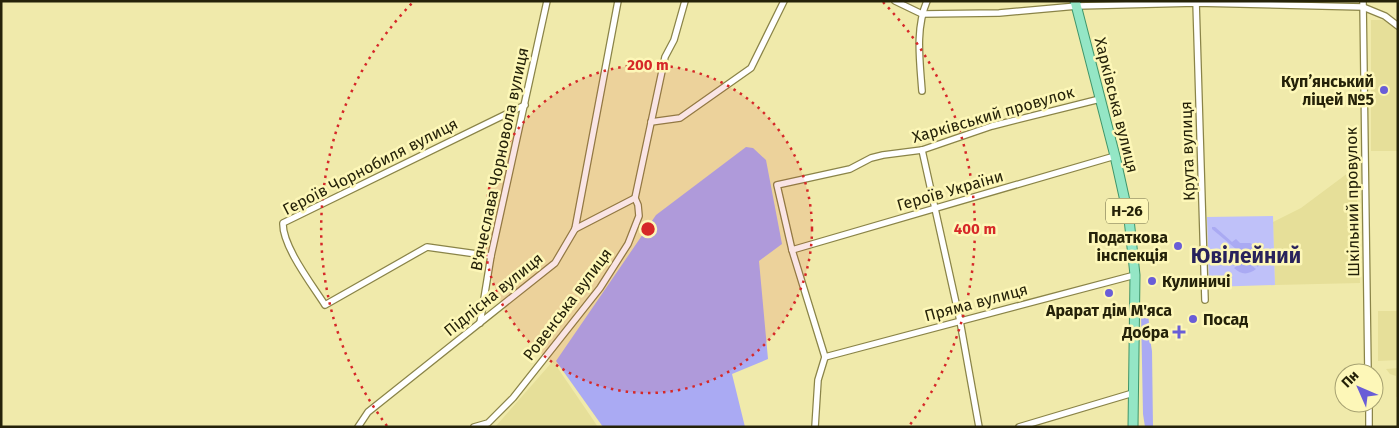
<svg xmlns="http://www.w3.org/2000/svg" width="1399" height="428" font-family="'Fira Sans',sans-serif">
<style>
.built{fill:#e6df99}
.green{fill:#bfc1f9}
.forest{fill:#aaaaf3}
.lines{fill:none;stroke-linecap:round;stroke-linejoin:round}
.minor-casing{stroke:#8a8448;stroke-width:8}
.primary-casing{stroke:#3f966a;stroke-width:11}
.minor{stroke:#fff;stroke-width:5.5}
.primary{stroke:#94e6c5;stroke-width:9}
.ring{fill:none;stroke:#d62828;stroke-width:2.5;stroke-dasharray:2.5 5}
.poi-dot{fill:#695dd7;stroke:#fdf7b8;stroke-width:2}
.labels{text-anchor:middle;stroke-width:5;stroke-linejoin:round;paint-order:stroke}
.shield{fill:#fdf7b8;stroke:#66623e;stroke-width:1}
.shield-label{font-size:15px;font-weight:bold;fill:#252209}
.poi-label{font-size:16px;font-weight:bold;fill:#252209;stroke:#fdf7b8;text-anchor:end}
.street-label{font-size:16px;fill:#252209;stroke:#fdf7b8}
.district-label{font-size:21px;font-weight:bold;fill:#28225c;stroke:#fdf7b8}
.centre{fill:#d62828;stroke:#fdf7b8;stroke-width:2.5}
.ring-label{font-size:15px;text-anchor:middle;font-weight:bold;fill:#d62828;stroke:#fdf7b8;stroke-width:5;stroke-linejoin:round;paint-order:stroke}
</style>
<rect width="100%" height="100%" fill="#f0eaab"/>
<g class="built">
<polygon points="1371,20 1386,20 1398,29 1398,151 1371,151"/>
<polygon points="1356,167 1360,283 1275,285 1273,222 1301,208"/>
<polygon points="1378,311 1398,311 1398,360 1378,361"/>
<polygon points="553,361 598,427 495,427"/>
<polygon points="1398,368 1398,397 1396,397 1396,376 1390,374 1386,369"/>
</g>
<polygon class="green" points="1273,216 1275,285 1209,287 1207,217"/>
<g class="forest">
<polygon points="746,147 753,148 766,160 782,244 759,261 768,359 732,374 745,427 603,427 556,361 656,215"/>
<polygon points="1212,227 1215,227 1232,242 1236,239 1240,243 1250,243 1257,247 1248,254 1242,254 1212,229"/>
<polygon points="1257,249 1261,258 1258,267 1249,260 1250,255"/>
<polygon points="1233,250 1240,256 1241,260 1234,266 1232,264 1230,257"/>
<path d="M 1242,262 L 1247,262 L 1256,269 C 1248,275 1241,275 1234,268 Z"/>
<polygon points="1141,312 1148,313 1151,345 1152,351 1153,427 1145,427 1143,414"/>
</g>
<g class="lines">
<defs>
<g id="minor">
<polyline points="895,1 922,14 999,13 1077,6 1196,3 1363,7 1385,16 1398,26"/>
<polyline points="1196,1 1205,300"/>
<polyline points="1363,1 1368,373"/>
<path d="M 922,91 C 920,62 915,29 927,1"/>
<polyline points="651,122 680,118 751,68 784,1"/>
<polyline points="922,150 960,321 979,427"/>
<polyline points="575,229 635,198"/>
<polyline points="792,250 1115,156"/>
<path d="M 491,256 L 427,247 L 325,305 C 313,286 282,246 283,223 L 525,105"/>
<polyline points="480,323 491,256 547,1"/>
<polyline points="825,357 1135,275"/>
<polyline points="1369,403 1369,427"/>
<polyline points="358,427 368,412 555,263 575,229 618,1"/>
<polyline points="474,427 488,423 513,398 600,288 628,244 639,216 638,205 635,198 665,57 674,40 685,1"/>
<polyline points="815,427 818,380 825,357 792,250 777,185 850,169 871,158 883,155 922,150 992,126 1100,99"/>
<polyline points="1019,427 1133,393"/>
</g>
<polyline id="primary" points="1075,1 1115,156 1129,219 1135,275 1133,427"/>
</defs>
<use href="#minor" class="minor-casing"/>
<use href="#primary" class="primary-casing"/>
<use href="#minor" class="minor"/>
<use href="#primary" class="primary"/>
</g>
<circle cx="648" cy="229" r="164" fill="#d62828" fill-opacity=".12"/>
<g class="ring">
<circle cx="648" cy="229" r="164"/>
<path d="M387 426A327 327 0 0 1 413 2M883 2A327 327 0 0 1 909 426"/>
</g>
<g class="poi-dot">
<circle cx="1384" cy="90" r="5"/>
<circle cx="1178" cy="246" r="5"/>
<circle cx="1152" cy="281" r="5"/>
<circle cx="1109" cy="293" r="5"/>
<circle cx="1193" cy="319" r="5"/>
<path d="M1176.5 324.5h5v5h5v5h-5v5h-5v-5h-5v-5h5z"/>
</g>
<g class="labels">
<rect class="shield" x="1106" y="198.5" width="42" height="25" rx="4"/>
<g class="shield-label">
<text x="1127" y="216">Н-26</text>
</g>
<g class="poi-label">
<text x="1374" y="87">Куп’янський<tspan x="1374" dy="18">ліцей №5</tspan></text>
<text x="1168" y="243">Податкова<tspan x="1168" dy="18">інспекція</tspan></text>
<text x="1162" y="287" text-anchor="start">Кулиничі</text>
<text x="1109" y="316" text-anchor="middle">Арарат дім М'яса</text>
<text x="1203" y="325" text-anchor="start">Посад</text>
<text x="1169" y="338">Добра</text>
</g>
<g class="street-label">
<text transform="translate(1117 105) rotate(76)" y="6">Харківська вулиця</text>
<text transform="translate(993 114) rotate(-16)" y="6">Харківський провулок</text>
<text transform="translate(1187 151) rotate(-92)" y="6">Крута вулиця</text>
<text transform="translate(499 159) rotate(-78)" y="6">В'ячеслава Чорновола вулиця</text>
<text transform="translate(370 166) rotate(-27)" y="6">Героїв Чорнобиля вулиця</text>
<text transform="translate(950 190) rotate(-16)" y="6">Героїв України</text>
<text transform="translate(1352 202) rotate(-91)" y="6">Шкільний провулок</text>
<text transform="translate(493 294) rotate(-39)" y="6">Підлісна вулиця</text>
<text transform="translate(976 302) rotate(-15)" y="6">Пряма вулиця</text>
<text transform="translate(567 304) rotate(-53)" y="6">Ровенська вулиця</text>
</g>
<g class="district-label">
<text x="1246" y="263">Ювілейний</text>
</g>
</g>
<circle cx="648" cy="229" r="8" class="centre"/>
<g class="ring-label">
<text x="648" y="70">200 m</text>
<text x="975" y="234">400 m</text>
</g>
<rect width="1399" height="428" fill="none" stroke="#252209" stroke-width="5"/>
<g transform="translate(1359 388) rotate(315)"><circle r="24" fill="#fdf7b8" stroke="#a7a272"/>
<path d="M0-4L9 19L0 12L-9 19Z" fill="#695dd7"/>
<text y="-8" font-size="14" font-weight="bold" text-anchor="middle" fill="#252209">Пн</text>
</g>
</svg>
